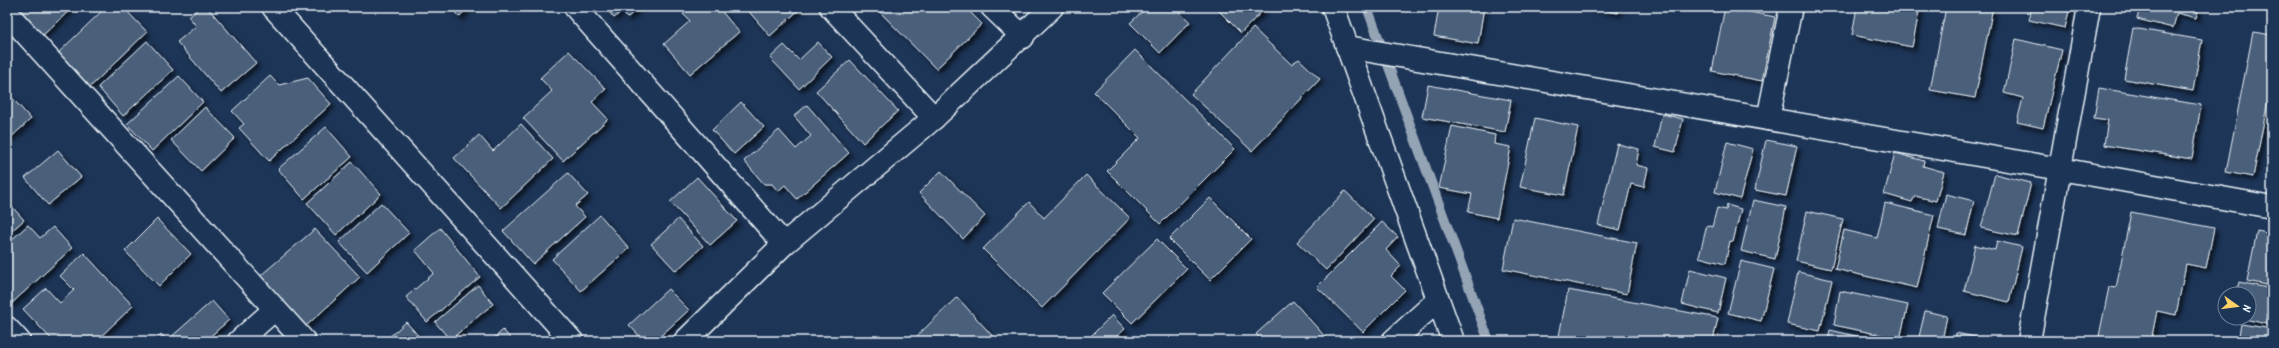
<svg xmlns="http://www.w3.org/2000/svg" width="2279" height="348" font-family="Kalam,sans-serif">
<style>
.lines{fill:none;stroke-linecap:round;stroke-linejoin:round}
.stream{stroke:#95a4b5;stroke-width:10}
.building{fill:#495e7a;stroke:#e8f1f8;filter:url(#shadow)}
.street-casing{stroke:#e8f1f8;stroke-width:25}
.secondary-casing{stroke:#e8f1f8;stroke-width:25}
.street{stroke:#1d3557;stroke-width:22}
.secondary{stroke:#1d3557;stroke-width:22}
</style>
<defs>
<filter id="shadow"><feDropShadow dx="3.5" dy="3.5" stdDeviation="2" flood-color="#0009"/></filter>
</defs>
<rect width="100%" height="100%" fill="#1d3557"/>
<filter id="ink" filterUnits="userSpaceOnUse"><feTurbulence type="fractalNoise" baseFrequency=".025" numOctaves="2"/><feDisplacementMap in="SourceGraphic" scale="8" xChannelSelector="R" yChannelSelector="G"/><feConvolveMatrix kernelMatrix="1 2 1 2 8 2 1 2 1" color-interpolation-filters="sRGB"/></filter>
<g filter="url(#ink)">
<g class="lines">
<polyline class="stream" points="1367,7 1489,341"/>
</g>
<g class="building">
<polygon points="13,7 73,7 41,37"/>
<polygon points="106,7 123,7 147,32 88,89 56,55"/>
<polygon points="200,7 207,7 256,63 221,93 177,42 196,26 189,17"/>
<polygon points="450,7 469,7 459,17"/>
<polygon points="605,7 639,7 627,18 622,11 614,18"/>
<polygon points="691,7 718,7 739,32 690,74 664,44 690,21 683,14"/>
<polygon points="745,7 802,7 770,36"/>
<polygon points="875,7 965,7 982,24 936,69"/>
<polygon points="1147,7 1175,7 1190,22 1160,53 1130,23"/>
<polygon points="1215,7 1266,7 1241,33"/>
<polygon points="1439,7 1484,7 1478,44 1434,36"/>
<polygon points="1587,7 1620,7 1618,13"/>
<polygon points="1725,7 1775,17 1762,81 1712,71"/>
<polygon points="1857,7 1920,7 1912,47 1852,35"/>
<polygon points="1946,7 1993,7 1975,98 1930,90"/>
<polygon points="2032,7 2070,7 2065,28 2029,20"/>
<polygon points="2140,7 2199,7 2196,18 2177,13 2173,28 2137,19"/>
<polygon points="1253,28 1291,64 1299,59 1320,79 1252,151 1191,94"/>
<polygon points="2133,28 2202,40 2193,91 2124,79"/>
<polygon points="2253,32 2272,35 2272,80 2253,177 2226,172"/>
<polygon points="2016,39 2062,50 2043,128 2017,122 2023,98 2004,93"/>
<polygon points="147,41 173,70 123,116 98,87"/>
<polygon points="818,42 832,57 799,89 770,58 784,45 799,60"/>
<polygon points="1135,50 1235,149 1160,224 1107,171 1140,138 1094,92"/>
<polygon points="569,51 606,89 592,102 608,119 563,161 523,118 552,91 540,78"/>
<polygon points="850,60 898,111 863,143 816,91"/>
<polygon points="179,76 203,102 152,151 127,124"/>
<polygon points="270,76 279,85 308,78 331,104 269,161 239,128 244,124 232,111"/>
<polygon points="1428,85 1511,100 1505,132 1422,117"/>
<polygon points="2099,88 2201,105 2192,159 2104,145 2108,120 2094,118"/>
<polygon points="7,92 31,119 7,141"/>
<polygon points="741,102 764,127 734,154 712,130"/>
<polygon points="807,105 849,153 797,199 785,185 778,191 772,184 764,184 744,161 779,130 796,149 811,136 794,116"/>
<polygon points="205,107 235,138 201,171 171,140"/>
<polygon points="1662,114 1683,119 1675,152 1655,147"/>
<polygon points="1535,118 1578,127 1564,195 1520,187"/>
<polygon points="521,124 553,159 501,208 454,158 479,135 493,151"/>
<polygon points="1452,126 1495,135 1494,144 1511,147 1497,218 1468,212 1472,194 1439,188"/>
<polygon points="326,127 352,157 304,199 278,169"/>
<polygon points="1766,140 1797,146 1786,196 1755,190"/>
<polygon points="1727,142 1753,149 1740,199 1715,192"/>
<polygon points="1617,144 1639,149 1636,165 1648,168 1644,187 1631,184 1620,230 1598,225"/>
<polygon points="58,150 81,177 48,205 25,178"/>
<polygon points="1895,153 1924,161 1923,166 1944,172 1936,201 1915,196 1912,202 1884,194"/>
<polygon points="352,162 381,194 336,235 307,203"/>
<polygon points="941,171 985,216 963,239 919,193"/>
<polygon points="568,173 588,195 575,206 585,217 533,264 503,231"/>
<polygon points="1995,174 2031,183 2018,236 1981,228"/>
<polygon points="1086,175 1130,218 1042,308 983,249 1029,202 1044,218"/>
<polygon points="697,177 737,221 710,245 670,202"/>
<polygon points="1345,191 1374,219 1326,270 1297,242"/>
<polygon points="1946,194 1974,201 1966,235 1938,229"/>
<polygon points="1210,198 1251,239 1210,280 1169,239"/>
<polygon points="1753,200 1786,207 1775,259 1741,251"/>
<polygon points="7,201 24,220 7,235"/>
<polygon points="381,203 409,233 367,272 339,242"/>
<polygon points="1885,203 1934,215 1917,288 1835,269 1844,230 1877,238"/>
<polygon points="1727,205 1741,209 1733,242 1730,241 1725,264 1699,257 1707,225 1712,227 1717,208 1726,210"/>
<polygon points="1807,211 1843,219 1831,269 1796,261"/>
<polygon points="2131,212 2214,228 2206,268 2186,264 2176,315 2157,311 2151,341 2098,341 2109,287 2116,288"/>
<polygon points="600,215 629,248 581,291 552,259"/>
<polygon points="1513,218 1637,243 1627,294 1503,269"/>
<polygon points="157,219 191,254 159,286 125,251"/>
<polygon points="678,219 703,246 676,271 651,244"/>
<polygon points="1382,222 1398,237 1386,250 1401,266 1391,276 1405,290 1363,332 1317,287"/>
<polygon points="28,225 40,238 53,227 72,248 10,305 7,302 7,244"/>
<polygon points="440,228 480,277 427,322 406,297 434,273 415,250"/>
<polygon points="315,229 360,277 305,327 260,276"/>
<polygon points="2257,231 2272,234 2272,286 2247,281"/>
<polygon points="1157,239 1187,269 1132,323 1102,293"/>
<polygon points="1997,241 2022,247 2009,302 1964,291 1975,245 1995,250"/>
<polygon points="84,253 133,306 96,341 53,341 23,309 46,288 60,303 74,290 60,276"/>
<polygon points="1741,261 1774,269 1761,321 1728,313"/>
<polygon points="1690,269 1726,278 1718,313 1682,304"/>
<polygon points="1798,272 1832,280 1820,331 1787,324"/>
<polygon points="2239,282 2272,289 2272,325 2240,318 2249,318 2249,294 2236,294"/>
<polygon points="478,285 493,304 450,340 435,322"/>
<polygon points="668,289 689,310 655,341 644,341 629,325"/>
<polygon points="1568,290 1718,318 1713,341 1558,341"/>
<polygon points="1840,291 1908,305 1900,339 1834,325"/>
<polygon points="957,297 997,341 912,341"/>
<polygon points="212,301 229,320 205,341 173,341 170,338"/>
<polygon points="1293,301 1329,341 1262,341 1256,334"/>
<polygon points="1925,311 1947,316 1942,341 1918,341"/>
<polygon points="1112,315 1125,329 1112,341 1086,341"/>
<polygon points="406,322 423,341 385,341"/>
<polygon points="2241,324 2272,329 2272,341 2238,341"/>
<polygon points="503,330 513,341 491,341"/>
<polygon points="1830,330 1878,341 1828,341"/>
<polygon points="1956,333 1994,341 1955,341"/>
<polygon points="161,334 168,341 154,341"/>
</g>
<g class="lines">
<defs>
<g id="street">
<polyline points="575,7 784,244"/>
<polyline points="831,7 934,118"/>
<polyline points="992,7 1023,37"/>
<polyline points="7,13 304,341"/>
<polyline points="1347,47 2060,169 2272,207"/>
<polyline points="1768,119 1791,7"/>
<polyline points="7,328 19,341"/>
<polyline points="239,341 275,309"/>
<polyline points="685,341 784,244 934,118 1052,7"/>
<polyline points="1393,341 1438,300"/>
<polyline points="2029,341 2089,7"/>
</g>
<g id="secondary">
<polyline points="273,7 572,341"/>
<polyline points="1333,7 1453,341"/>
</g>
</defs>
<use href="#street" class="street-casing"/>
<use href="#secondary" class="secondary-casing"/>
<use href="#street" class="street"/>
<use href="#secondary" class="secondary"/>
</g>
</g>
<rect width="2279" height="348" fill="none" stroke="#1d3557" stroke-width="24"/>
<rect x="12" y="12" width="2255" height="324" fill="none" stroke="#e8f1f8" stroke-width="1.5" filter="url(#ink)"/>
<g transform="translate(2237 306) rotate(104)"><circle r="19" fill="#1d3557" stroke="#6e8097"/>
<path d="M0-3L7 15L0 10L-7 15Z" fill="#ffd166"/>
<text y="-6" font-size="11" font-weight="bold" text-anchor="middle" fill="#e8f1f8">N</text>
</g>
</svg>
